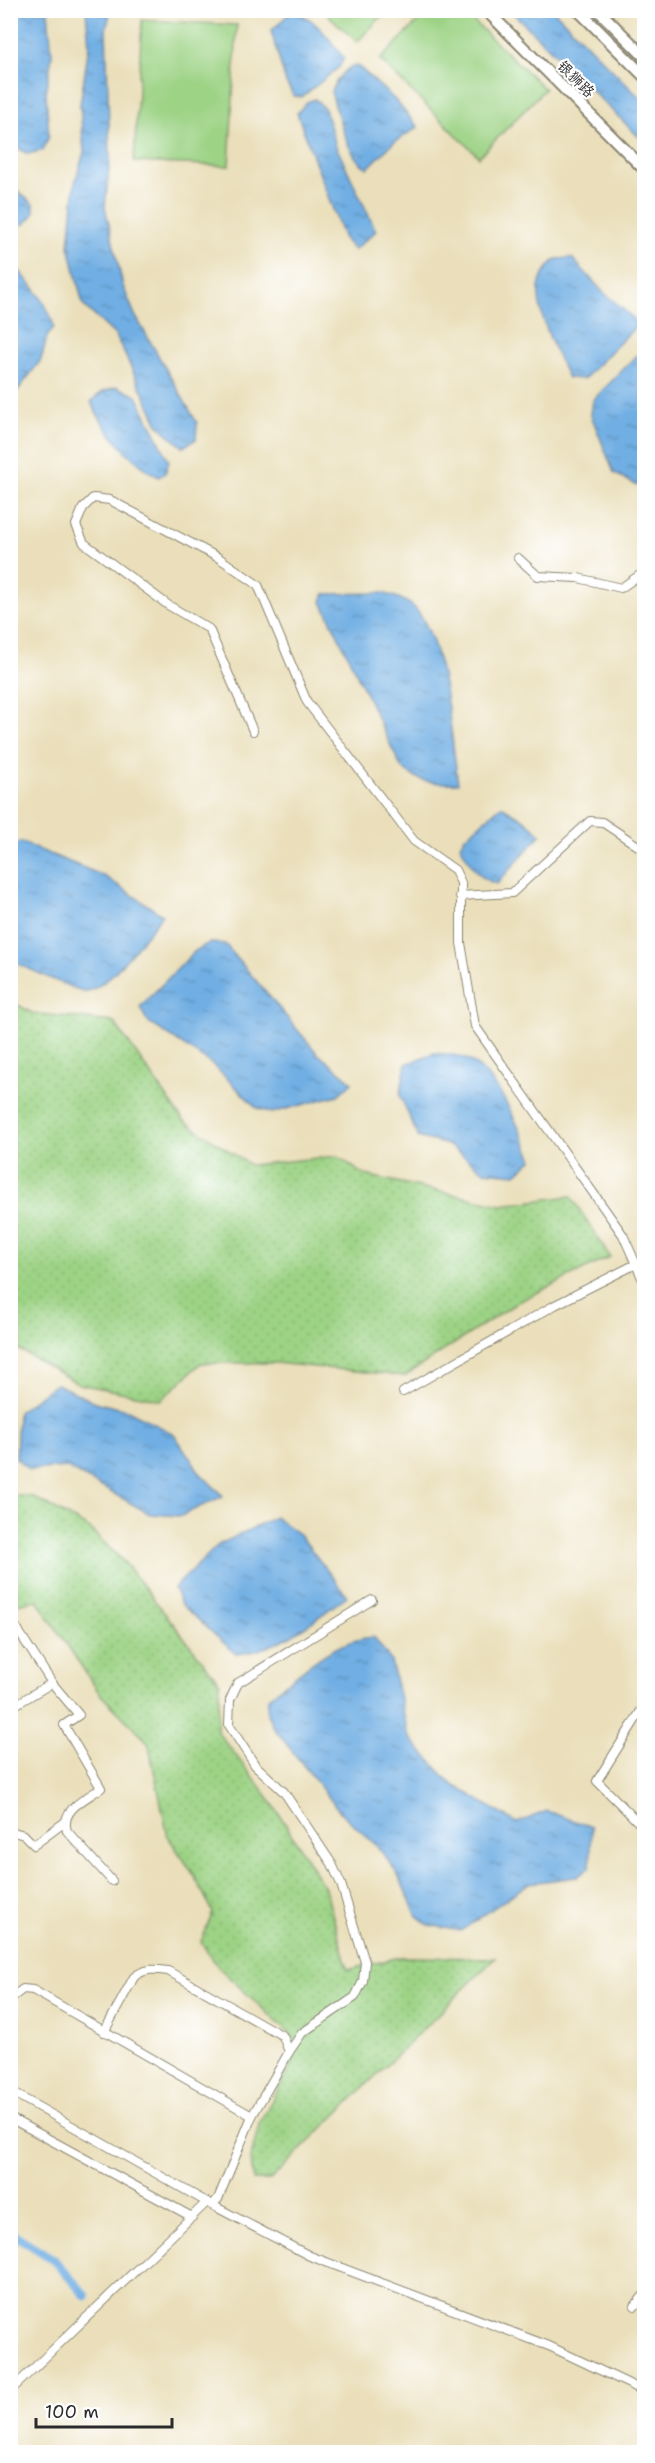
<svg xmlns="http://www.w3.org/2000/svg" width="655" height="2463" font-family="'Shantell Sans','LXGW WenKai TC',sans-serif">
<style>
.grass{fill:url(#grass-dots);stroke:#647f58;stroke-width:1.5}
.park{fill:#9dd385;stroke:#647f58;stroke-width:1.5}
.water{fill:url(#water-ripples);stroke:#4d6c87;stroke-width:1.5}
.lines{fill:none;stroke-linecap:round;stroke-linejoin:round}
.canal{stroke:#6faee3;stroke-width:9}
.minor-casing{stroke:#8a8572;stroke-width:10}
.secondary-casing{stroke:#8a8572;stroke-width:14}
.minor{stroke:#fff;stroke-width:8}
.secondary{stroke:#fff;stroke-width:10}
.labels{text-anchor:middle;stroke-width:4.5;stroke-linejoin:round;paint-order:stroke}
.street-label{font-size:15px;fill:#2b2b2b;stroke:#fff}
</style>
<defs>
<pattern id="grass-dots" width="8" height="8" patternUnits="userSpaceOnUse" patternTransform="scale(1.5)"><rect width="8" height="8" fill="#9dd385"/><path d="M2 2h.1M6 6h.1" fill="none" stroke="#87b573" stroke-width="1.8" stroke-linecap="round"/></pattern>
<pattern id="water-ripples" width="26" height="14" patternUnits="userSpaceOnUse" patternTransform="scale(1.5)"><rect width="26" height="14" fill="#6faee3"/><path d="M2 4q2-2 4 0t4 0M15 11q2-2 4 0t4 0" fill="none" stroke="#5b8eb8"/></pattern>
</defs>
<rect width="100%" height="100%" fill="#fff"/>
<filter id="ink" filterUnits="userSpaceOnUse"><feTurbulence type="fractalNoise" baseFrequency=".0167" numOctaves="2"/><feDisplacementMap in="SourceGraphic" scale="12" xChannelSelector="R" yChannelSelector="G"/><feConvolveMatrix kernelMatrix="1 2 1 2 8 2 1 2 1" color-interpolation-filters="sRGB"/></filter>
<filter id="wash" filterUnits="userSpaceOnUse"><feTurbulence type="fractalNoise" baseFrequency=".008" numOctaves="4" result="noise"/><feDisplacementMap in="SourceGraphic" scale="24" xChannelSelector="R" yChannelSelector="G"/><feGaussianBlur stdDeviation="1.35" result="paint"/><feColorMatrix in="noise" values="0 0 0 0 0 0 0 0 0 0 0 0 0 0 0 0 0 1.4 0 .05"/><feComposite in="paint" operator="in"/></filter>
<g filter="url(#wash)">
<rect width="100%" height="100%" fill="#eadfba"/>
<g class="grass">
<polygon points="11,1001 32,1013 114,1022 183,1120 250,1165 337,1156 365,1175 501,1205 571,1196 610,1257 518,1302 405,1376 275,1363 201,1363 161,1400 79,1384 11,1345"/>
<polygon points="10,1495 33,1497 89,1528 126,1564 220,1683 217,1731 271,1801 325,1888 348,1970 400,1957 495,1958 270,2180 253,2180 251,2158 259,2124 291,2065 292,2036 218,1967 201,1942 213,1912 192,1872 168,1837 148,1742 100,1694 37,1600 11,1605"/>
</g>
<g class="park">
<polygon points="429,10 463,11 545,89 479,157 380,60"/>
<polygon points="324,11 387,11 357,42"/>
<polygon points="142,20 237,25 229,166 134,162"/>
</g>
<g class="water">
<polygon points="10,11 48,11 52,55 46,93 49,136 43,150 28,154 11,144"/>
<polygon points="86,11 111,11 106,29 110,158 105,207 123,286 135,315 197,423 196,439 183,447 159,426 116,336 83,305 69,246 75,183 84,152 80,105 89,45"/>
<path d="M 292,11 C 314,15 331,42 344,58 L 339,67 L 302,97 L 294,96 L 286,83 L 271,31 Z"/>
<polygon points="511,11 554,11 644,102 644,142"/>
<path d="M 357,65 L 395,100 L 418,127 L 393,143 L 368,168 C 347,160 338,112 331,92 C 337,79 343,69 357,65 Z"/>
<polygon points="315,99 325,109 336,146 376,231 354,250 344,239 297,113 307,102"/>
<path d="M 11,185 L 34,205 L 34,214 L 24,225 C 8,217 10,201 11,185 Z"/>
<path d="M 572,258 L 603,292 L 639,323 L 584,379 L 568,378 C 557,356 533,306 540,283 C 542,273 549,266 556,259 Z"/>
<path d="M 10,260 C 27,280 48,301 54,327 L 47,337 L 41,360 L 11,399 Z"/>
<polygon points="644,348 644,486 640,487 614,473 591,415 593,400"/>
<path d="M 117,387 L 137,396 L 169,461 L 165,473 L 159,477 C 132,463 103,429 91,402 L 102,392 Z"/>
<path d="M 382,593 C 395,596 410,601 418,612 C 446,650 451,737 458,783 C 436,784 417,783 401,767 L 322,602 L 324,594 Z"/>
<path d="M 501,806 L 522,818 L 541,834 L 497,884 C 477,879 468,861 460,845 L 464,838 Z"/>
<path d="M 20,842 L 104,876 L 162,915 C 148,932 106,993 84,991 C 70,989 26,967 11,961 L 11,845 Z"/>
<polygon points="209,943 225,944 317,1053 352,1082 338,1095 272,1113 257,1108 213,1065 147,1021 140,1007 195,951"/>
<path d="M 434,1053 C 444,1054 457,1054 466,1059 C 498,1073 519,1129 533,1159 L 516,1174 L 484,1171 L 448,1145 L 418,1137 L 400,1095 L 406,1064 Z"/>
<polygon points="56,1384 98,1403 128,1410 174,1434 200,1473 223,1496 181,1516 150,1514 66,1467 29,1470 16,1458 18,1412"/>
<path d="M 275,1517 L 300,1535 L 347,1596 C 314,1620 279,1651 236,1654 L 181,1604 L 174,1588 L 218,1545 Z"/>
<path d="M 374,1637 L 391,1661 L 409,1737 L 450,1783 L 517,1823 L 547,1811 L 592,1827 L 590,1867 L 577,1877 L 529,1883 L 461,1931 L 429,1925 L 417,1916 L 396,1871 L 377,1846 L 341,1813 L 274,1728 L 267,1714 L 268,1698 C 299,1674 333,1639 374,1637 Z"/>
</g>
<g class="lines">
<polyline class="canal" points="10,2232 53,2259 86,2296"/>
</g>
</g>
<g filter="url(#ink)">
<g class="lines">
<defs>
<g id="minor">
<polyline points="518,558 538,576 578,578 621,588 644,572"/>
<polyline points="253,731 209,629 168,605 84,543 76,525 83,508 93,498 110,500 219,558 258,585 307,702 414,841 455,870 461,883 461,943 475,1026 623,1235 644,1282"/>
<polyline points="460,896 512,893 590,821 602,822 644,850"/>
<polyline points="403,1392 555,1305 636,1264"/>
<path d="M 10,1618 L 52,1683 L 79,1715 L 64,1725 L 101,1788 C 86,1799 60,1809 67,1831 L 112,1881"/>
<polyline points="644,1706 597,1781 644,1828"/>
<polyline points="10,1708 52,1683"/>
<polyline points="10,1831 24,1835 34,1845 65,1822"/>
<polyline points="10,1999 23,1989 33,1990 252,2116"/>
<path d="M 104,2032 L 134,1977 C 145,1968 154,1969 168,1971 L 283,2036 L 289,2052"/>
<polyline points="10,2091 212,2205 310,2256 549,2346 644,2391"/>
<polyline points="10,2118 192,2217"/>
<polyline points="212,2205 218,2199 252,2116 289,2052 302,2033 355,1997 363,1981 365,1962 341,1884 332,1864 284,1792 255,1765 229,1725 230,1700 238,1683 372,1600"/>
<polyline points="635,2306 644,2295"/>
<polyline points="10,2391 207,2202"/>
</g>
<g id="secondary">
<polyline points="486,10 644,169"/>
<polyline points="578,10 644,76"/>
<polyline points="598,10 644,56"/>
</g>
</defs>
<use href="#minor" class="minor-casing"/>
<use href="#secondary" class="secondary-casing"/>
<use href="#minor" class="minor"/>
<use href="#secondary" class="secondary"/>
</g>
</g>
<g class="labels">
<g class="street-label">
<text transform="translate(576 79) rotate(45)" y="5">银狮路</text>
</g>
</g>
<rect width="655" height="2463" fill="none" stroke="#fff" stroke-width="36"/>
<path d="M36 2418v9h136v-9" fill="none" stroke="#2b2b2b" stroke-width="3"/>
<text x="45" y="2418" font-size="18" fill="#2b2b2b" stroke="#ffffff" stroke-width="4.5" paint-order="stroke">100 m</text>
</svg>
